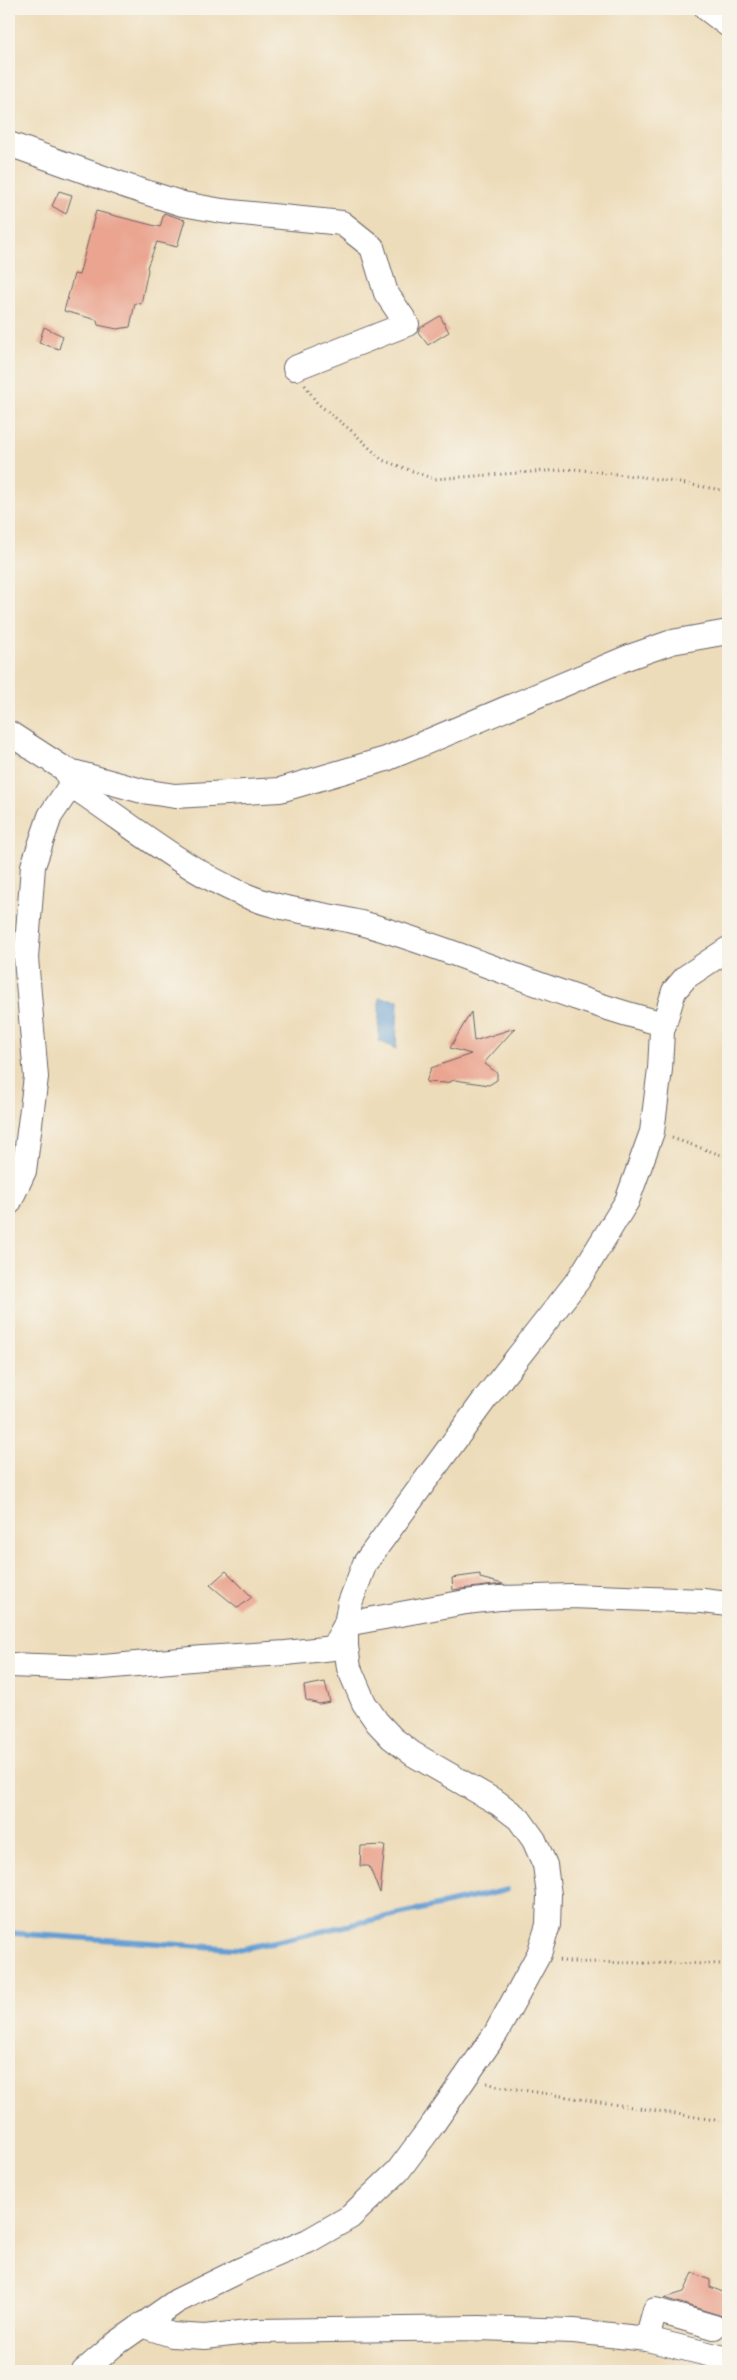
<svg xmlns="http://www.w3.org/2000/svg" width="737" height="2380" font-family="'EB Garamond',serif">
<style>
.water{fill:#649ed3;stroke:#436087}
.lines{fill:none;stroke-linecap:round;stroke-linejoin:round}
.stream{stroke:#649ed3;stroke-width:5.5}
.building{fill:#eaa490}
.minor-casing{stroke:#696367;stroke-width:26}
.path{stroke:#696367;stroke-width:3;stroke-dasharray:1 4;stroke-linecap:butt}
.minor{stroke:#fff;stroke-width:24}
</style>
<rect width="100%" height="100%" fill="#f7f3e8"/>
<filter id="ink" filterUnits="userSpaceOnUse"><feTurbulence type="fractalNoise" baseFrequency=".02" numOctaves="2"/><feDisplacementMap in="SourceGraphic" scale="10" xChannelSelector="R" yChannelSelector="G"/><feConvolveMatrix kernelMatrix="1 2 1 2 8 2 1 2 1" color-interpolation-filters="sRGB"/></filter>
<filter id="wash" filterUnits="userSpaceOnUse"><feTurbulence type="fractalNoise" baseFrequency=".0096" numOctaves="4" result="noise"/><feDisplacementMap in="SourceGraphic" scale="20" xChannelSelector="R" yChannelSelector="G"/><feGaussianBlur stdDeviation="1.12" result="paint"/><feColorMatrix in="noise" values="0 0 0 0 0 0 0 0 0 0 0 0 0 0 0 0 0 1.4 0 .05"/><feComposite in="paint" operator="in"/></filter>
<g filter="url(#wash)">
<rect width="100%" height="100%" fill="#eddcb9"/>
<polygon class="water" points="379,998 398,1000 396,1049 379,1041"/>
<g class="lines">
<polyline class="stream" points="9,1933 242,1949 507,1890"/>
</g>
<g id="blocks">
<g class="building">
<polygon points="59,191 72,195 66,214 52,206"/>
<polygon points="96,211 160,227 164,213 185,220 177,247 157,242 147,267 148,270 141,304 135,303 130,327 117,329 98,325 97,320 64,311 74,274 79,275"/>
<polygon points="440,316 449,332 428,345 418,332 420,328"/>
<polygon points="44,327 63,336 59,349 39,343"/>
<polygon points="471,1012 474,1041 515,1028 484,1063 497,1073 497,1080 489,1085 455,1080 446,1083 426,1082 431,1068 471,1054 450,1048"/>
<polygon points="226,1571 252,1597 238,1608 210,1585"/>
<polygon points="480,1574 480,1578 503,1584 453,1590 452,1578"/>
<polygon points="325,1682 330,1702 319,1704 306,1700 304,1686"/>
<polygon points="385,1845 380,1893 369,1866 360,1866 361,1846"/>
<polygon points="693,2273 710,2280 710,2287 728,2294 722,2316 664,2298 684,2292"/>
</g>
</g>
</g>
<g filter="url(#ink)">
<use href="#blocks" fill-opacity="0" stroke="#696367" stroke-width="1"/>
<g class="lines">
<defs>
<g id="minor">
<polyline points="707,9 728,25"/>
<polyline points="9,144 129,187 183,204 222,211 342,223 372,247 386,293 407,324 295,368"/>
<polyline points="9,733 66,770 142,791 175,796 280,790 386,759 629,657 672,642 728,632"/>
<path d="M 66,770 L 71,785 C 127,822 179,866 240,893 C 281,912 329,913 372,926 C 470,955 564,999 664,1024"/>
<polyline points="9,1203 24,1171 36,1077 26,958 33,866 50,816 71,785"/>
<polyline points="9,1665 92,1668 203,1658 286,1653 333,1648 346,1624 466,1602 499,1598 571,1596 703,1601 728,1604"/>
<polyline points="141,2325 172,2335 205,2337 256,2331 479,2328 574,2331 647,2339 728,2359"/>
<polyline points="647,2339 655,2310 714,2327"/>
<polyline points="84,2371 114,2345 177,2301 240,2270 308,2241 350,2217 398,2171 433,2124 496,2033 539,1954 548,1925 549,1895 545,1865 534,1840 519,1819 498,1803 413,1754 392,1738 377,1722 364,1703 349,1668 346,1646 346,1624 350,1603 365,1563 485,1399 579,1279 627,1201 652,1132 660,1069 662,1031 674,991 686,977 728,949"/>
</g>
</defs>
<use href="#minor" class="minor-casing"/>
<g class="path">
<polyline points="305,385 317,403 353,432 382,460 434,479 574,469 650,478 728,491"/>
<polyline points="672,1138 724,1156 728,1155"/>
<polyline points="559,1960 568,1962 728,1964"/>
<polyline points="487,2083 497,2086 728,2122"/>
</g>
<use href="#minor" class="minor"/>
</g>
</g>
<rect width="737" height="2380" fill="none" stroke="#f7f3e8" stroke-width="30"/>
</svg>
